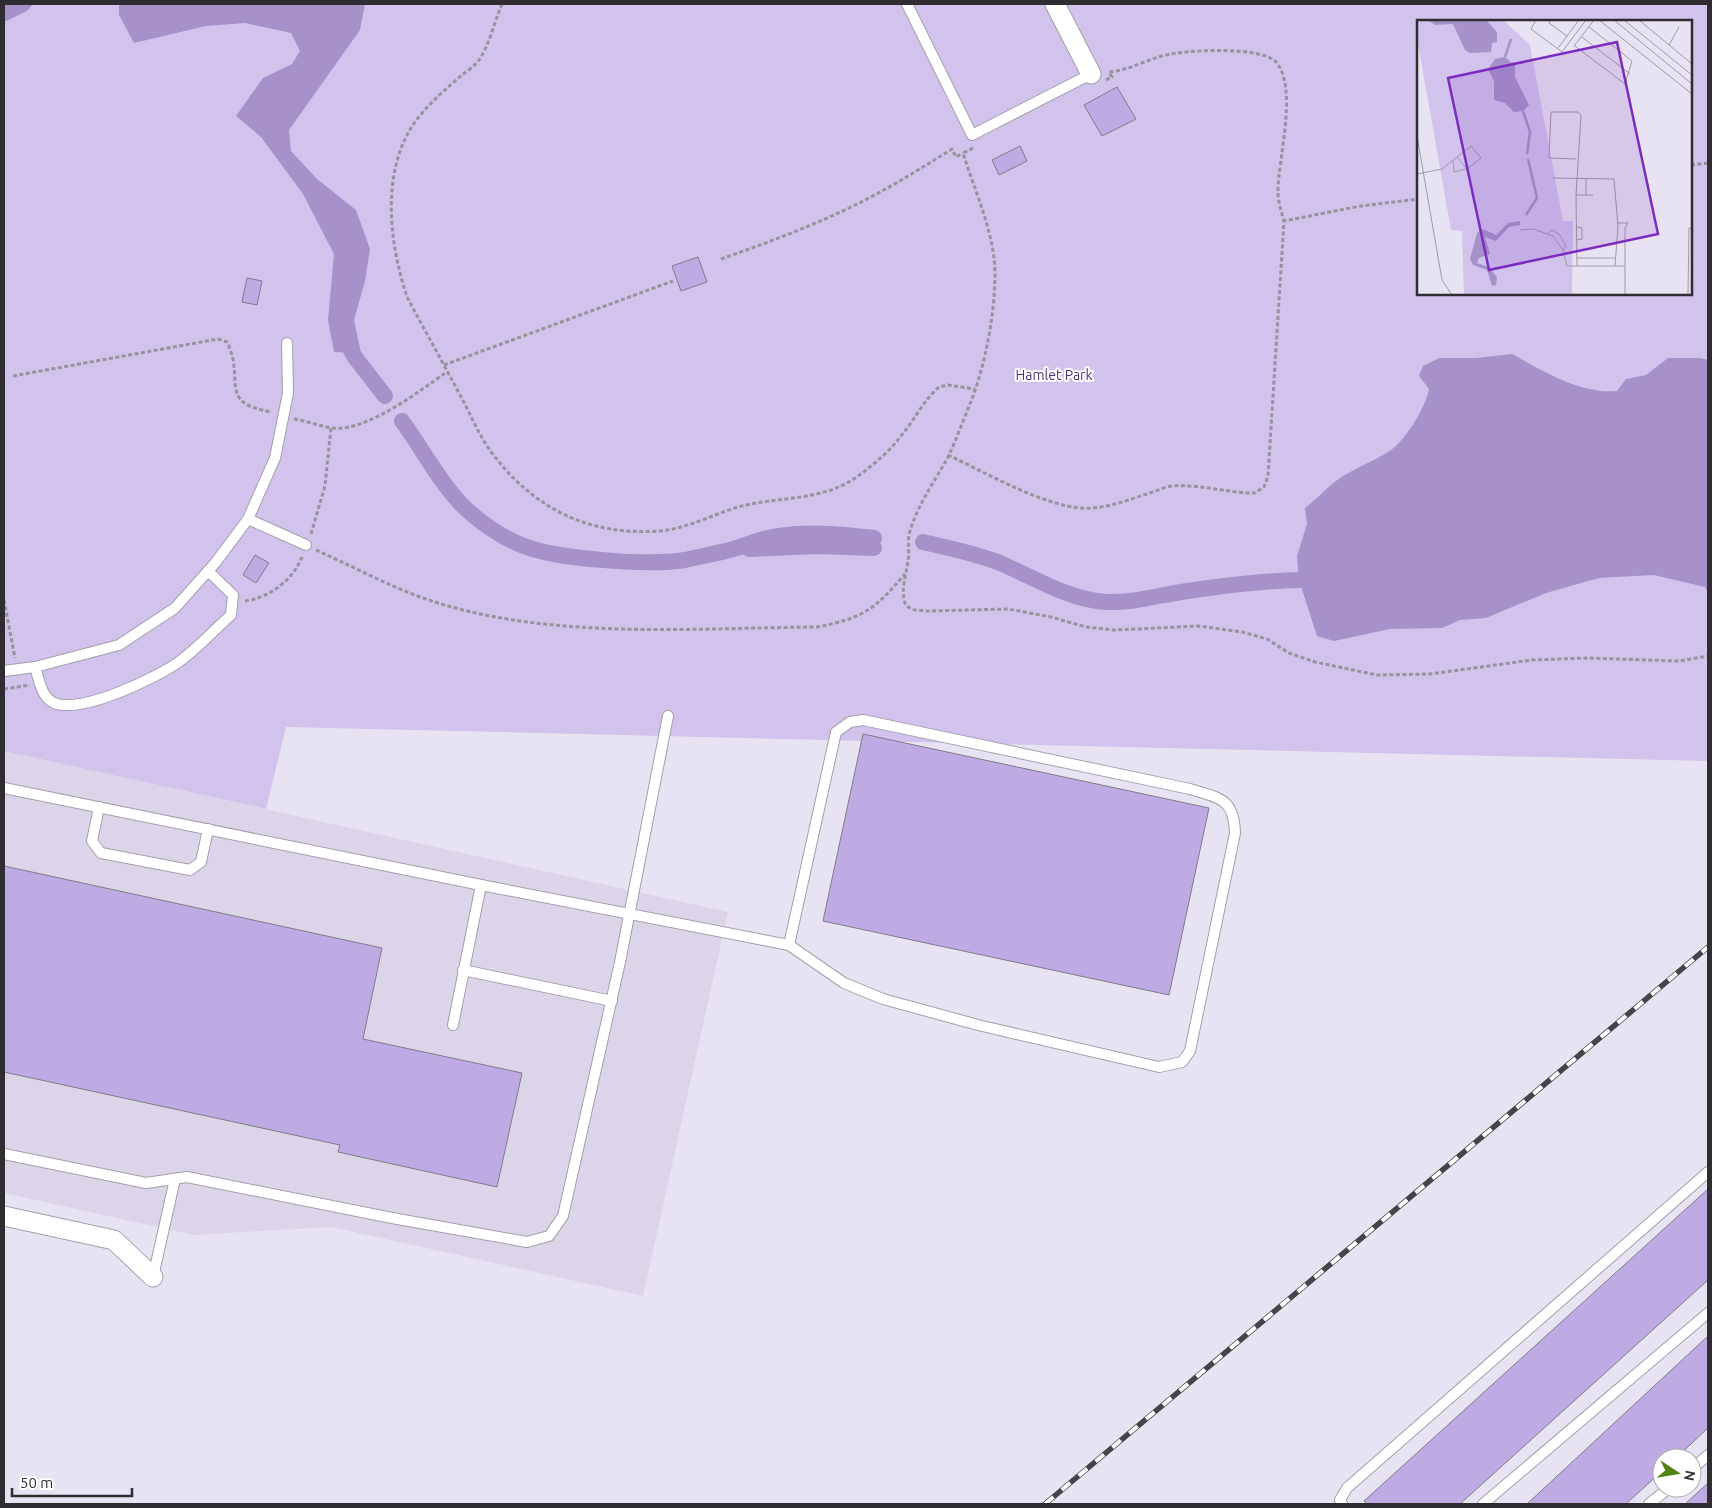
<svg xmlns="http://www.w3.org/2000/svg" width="1712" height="1508" font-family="Ubuntu,sans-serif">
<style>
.built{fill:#dcd5ea}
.green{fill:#d1c3ec;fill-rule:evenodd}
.water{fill:#a692c8}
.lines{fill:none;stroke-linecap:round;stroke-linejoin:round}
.canal{stroke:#a692c8;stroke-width:16}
.building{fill:#bfabe3;stroke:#7f7b88}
.lane-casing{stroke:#a49fad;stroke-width:12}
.street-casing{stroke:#a49fad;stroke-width:21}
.path{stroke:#97939e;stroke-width:3;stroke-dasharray:4 2.5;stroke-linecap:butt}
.lane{stroke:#fff;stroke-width:10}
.street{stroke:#fff;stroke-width:19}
.rail-casing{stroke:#46444a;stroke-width:5.5}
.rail{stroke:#fff;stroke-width:4;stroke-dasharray:11;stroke-linecap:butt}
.labels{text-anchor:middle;stroke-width:4;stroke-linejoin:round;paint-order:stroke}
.park-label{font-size:14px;fill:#503376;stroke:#fff}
.inset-river{fill:none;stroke:#a692c8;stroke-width:2.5}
.inset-road{fill:none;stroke:#9e9aa5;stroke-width:1}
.view{fill:#7b2cbf;fill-opacity:0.15;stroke:#7b2cbf;stroke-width:2.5}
.inset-edge{fill:none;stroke:#2f2d32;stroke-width:2.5}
</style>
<rect width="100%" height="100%" fill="#e8e3f2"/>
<polygon class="built" points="4,751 728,912 643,1296 331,1227 193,1235 4,1193"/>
<path class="green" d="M 4,4 L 1708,4 L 1708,761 L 286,727 L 266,809 L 4,751 ZM 1418,21 L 1691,21 L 1691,294 L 1418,294 Z"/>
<g class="water">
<polygon points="4,4 33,4 27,11 4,22"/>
<polygon points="119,4 365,4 360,30 289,130 291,151 317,179 356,210 370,249 365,281 354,320 361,353 334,352 328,320 334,254 303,194 261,137 236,116 263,78 292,64 300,51 291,33 245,23 206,26 134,43 119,15"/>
<path d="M 1512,354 C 1543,371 1580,394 1617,391 L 1626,379 L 1646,375 L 1668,358 L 1700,358 L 1708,360 L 1708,593 L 1705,587 L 1654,575 L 1599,578 L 1546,593 L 1486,618 L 1460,620 L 1442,628 L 1390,629 L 1334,641 L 1317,636 L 1299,580 L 1297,556 L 1307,524 L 1305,508 C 1317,499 1327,487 1340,478 C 1355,468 1372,462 1388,452 C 1404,443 1426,407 1429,389 L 1419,376 L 1423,366 L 1439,358 L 1476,358 Z"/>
</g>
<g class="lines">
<g class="canal">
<polyline points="345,339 354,356 385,396"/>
<path d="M 402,421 C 422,448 438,480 461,504 C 478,521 502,538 524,546 C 556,559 651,566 685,560 C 702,556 720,553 737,548 C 748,544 761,539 773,537 C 807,531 840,534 874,538"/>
<path d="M 923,542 C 948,548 975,553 1000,563 C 1035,578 1067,599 1106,602 C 1132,603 1156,596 1181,592 C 1221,586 1259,581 1299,580"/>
<polyline points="749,549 816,546 874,548"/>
</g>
</g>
<g class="building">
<polygon points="1117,87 1136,119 1102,136 1084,105"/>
<polygon points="1020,146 1027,161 999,175 992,160"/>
<polygon points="698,257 707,282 681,291 672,266"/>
<polygon points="247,278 262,281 257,305 242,302"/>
<polygon points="255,555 269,563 256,583 243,575"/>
<polygon points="863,734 1209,808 1169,995 823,921"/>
<polygon points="4,866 382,948 363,1039 522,1073 497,1187 338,1152 340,1145 4,1072"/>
<polygon points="1708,1189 1708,1280 1460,1504 1367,1504 1364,1501"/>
<polygon points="1708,1336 1708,1428 1676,1458 1662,1458 1662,1471 1626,1504 1527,1504"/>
<polygon points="1708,1483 1708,1504 1685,1504"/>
</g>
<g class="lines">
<defs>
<g id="lane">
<polyline points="907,4 972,135 1091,74"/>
<polyline points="248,519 306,545"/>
<path d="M 35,667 C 39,679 41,697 54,703 C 81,714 157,678 180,661 C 198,648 214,630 231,615 L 233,595 L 208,571"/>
<polyline points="4,671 35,667 119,645 175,608 216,562 248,519 275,458 288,393 287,343"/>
<polyline points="4,788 481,885 453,1025"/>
<polyline points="99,807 92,841 101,853 190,870 201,862 208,829"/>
<path d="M 481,885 L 789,945 L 844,983 L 883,999 L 978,1025 L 1159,1067 L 1182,1062 L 1190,1051 L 1235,833 C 1234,798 1219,798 1190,789 L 863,720 L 850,722 L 836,732 L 789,945"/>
<polyline points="463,970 612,1001"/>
<polyline points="4,1154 146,1183 187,1177 392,1218 527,1242 549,1236 563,1216 620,962 668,716"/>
<polyline points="153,1277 175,1179"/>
<polyline points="1692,1469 1708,1455"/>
<polyline points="1342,1504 1340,1500 1347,1488 1708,1172"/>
<polyline points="1483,1504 1708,1313"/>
<polyline points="1649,1504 1669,1488"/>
</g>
<g id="street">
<polyline points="1055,4 1091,74"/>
<polyline points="4,1216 114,1240 153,1277"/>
</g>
</defs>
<use href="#lane" class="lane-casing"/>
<use href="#street" class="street-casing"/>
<g class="path">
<path d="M 502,4 C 494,22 490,44 479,60 C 475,66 467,71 462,75 C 448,87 435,98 423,112 C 379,161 388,239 407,297 C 424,329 442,361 459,393 C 470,413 479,436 492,453 C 534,509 589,536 659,531 C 686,529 712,515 738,507 C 777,496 823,502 858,476 C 875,464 892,449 904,432 C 916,417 925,399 939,387 L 948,385 L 975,389"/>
<path d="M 1106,80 L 1112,77 L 1109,72 C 1133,70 1153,55 1178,53 C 1198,50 1259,47 1275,61 C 1299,85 1278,159 1278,191 C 1278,201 1281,211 1284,221"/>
<path d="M 973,148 L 963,153 C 975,192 996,236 995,278 C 994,319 985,366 970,404 C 963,421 956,440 948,457 C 935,481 918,504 910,531 C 907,540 910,552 908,561 C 906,576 900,591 906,606 L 915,610 L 928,611 L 1008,609 L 1051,617 L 1086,627 L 1114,630 L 1199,626 L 1242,632 L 1267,639 L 1289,653 L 1315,662 L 1377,675 L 1430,674 L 1532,660 L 1587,658 L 1679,661 L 1708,656"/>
<polyline points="1691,165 1708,163"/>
<path d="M 721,259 C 764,244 807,228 849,208 C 885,191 918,170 952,149 L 956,157 L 963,153"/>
<polyline points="444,365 673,281"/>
<path d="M 13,376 L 218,339 L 227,342 C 246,380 216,403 272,412"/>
<path d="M 294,419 C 307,421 319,426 332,428 C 367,432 419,391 447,372"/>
<path d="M 948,455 C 986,473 1031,499 1072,507 C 1099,512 1124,501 1150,493 C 1157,491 1164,487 1172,486 C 1200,484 1227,493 1255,493 L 1264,487 L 1268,476 L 1284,221 L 1361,206 L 1418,199"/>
<polyline points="311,534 325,486 331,428"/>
<path d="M 316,550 C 350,565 385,584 420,597 C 543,641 689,628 818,627 C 865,617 874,610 905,574"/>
<polyline points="4,600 15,658"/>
<path d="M 245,601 C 269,598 293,580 302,557"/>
<polyline points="4,689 30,685"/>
</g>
<use href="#lane" class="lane"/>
<use href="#street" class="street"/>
<defs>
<polyline id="rail" points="1045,1504 1708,947"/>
</defs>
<use href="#rail" class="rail-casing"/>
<use href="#rail" class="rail"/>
</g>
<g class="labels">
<g class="park-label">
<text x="1054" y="380">Hamlet Park</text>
</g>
</g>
<g transform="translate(1417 20)">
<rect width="275" height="275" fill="#e8e3f2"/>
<path d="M 0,0 L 86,0 L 113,25 L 146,201 L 156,201 L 155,275 L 47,275 L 45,211 L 34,210 L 0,18 Z" fill="#d1c3ec"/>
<path d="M 11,0 L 69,0 L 80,12 L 80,22 L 75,23 L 74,32 L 53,33 L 48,30 L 36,4 L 18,5 ZM 88,37 L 95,43 L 98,42 L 98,57 L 112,85 L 106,91 L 97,92 L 88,83 L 77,80 L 77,61 L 71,49 L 78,39 ZM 103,201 L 103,205 L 92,207 L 79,221 L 68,217 L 73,234 L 62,238 L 60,243 L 72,247 L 80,257 L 79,265 L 75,266 L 70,250 L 56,245 L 53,239 L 60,213 L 66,209 L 79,215 L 91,203 Z" fill="#a692c8"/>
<path class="inset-river" d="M 88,37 L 94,19M 106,91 L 113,112 L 110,134M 109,195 L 120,178 L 111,139"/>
<path class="inset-road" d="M 119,0 L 114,9 L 145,32 L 169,0M 134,0 L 132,3 L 150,16M 182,0 L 275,74M 197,0 L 275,64M 207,0 L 275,55M 222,0 L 275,44M 172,7 L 215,41 L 208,64 L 158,26 L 157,26 L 177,0M 165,17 L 213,54M 252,25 L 262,7M 141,28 L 162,0M 0,116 L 25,260 L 35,275M 159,139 L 132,138 L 134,92 L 161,92 L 164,95 L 159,175M 36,140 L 37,152 L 49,149M 0,154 L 25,149 L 54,126 L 64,138 L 50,149 L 40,137M 136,158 L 197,159 L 201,206 L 198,246M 169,158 L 169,175M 200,203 L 211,203 L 208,208 L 208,275M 160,207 L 165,208 L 165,219 L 160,220M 103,210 L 116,209 L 136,216 L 146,230 L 150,246 L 208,246M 131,213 L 135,210 L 142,214 L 149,226 L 146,230M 160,238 L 198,238M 160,246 L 159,175 L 176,175M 271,275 L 272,208 L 275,208"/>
<path class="view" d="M 200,22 L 241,214 L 72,250 L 31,58 Z"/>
<rect width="275" height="275" class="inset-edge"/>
</g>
<rect width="1712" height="1508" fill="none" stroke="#2f2d32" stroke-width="10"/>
<g transform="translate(1677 1473) rotate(102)"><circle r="24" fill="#ffffff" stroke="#acabad"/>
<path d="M0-4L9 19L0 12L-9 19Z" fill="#508215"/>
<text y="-8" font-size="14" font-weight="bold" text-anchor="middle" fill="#2f2d32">N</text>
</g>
<path d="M12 1488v8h120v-8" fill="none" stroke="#2f2d32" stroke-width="2.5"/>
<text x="20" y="1488" font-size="15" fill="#2f2d32" stroke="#ffffff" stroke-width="4" paint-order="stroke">50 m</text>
</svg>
